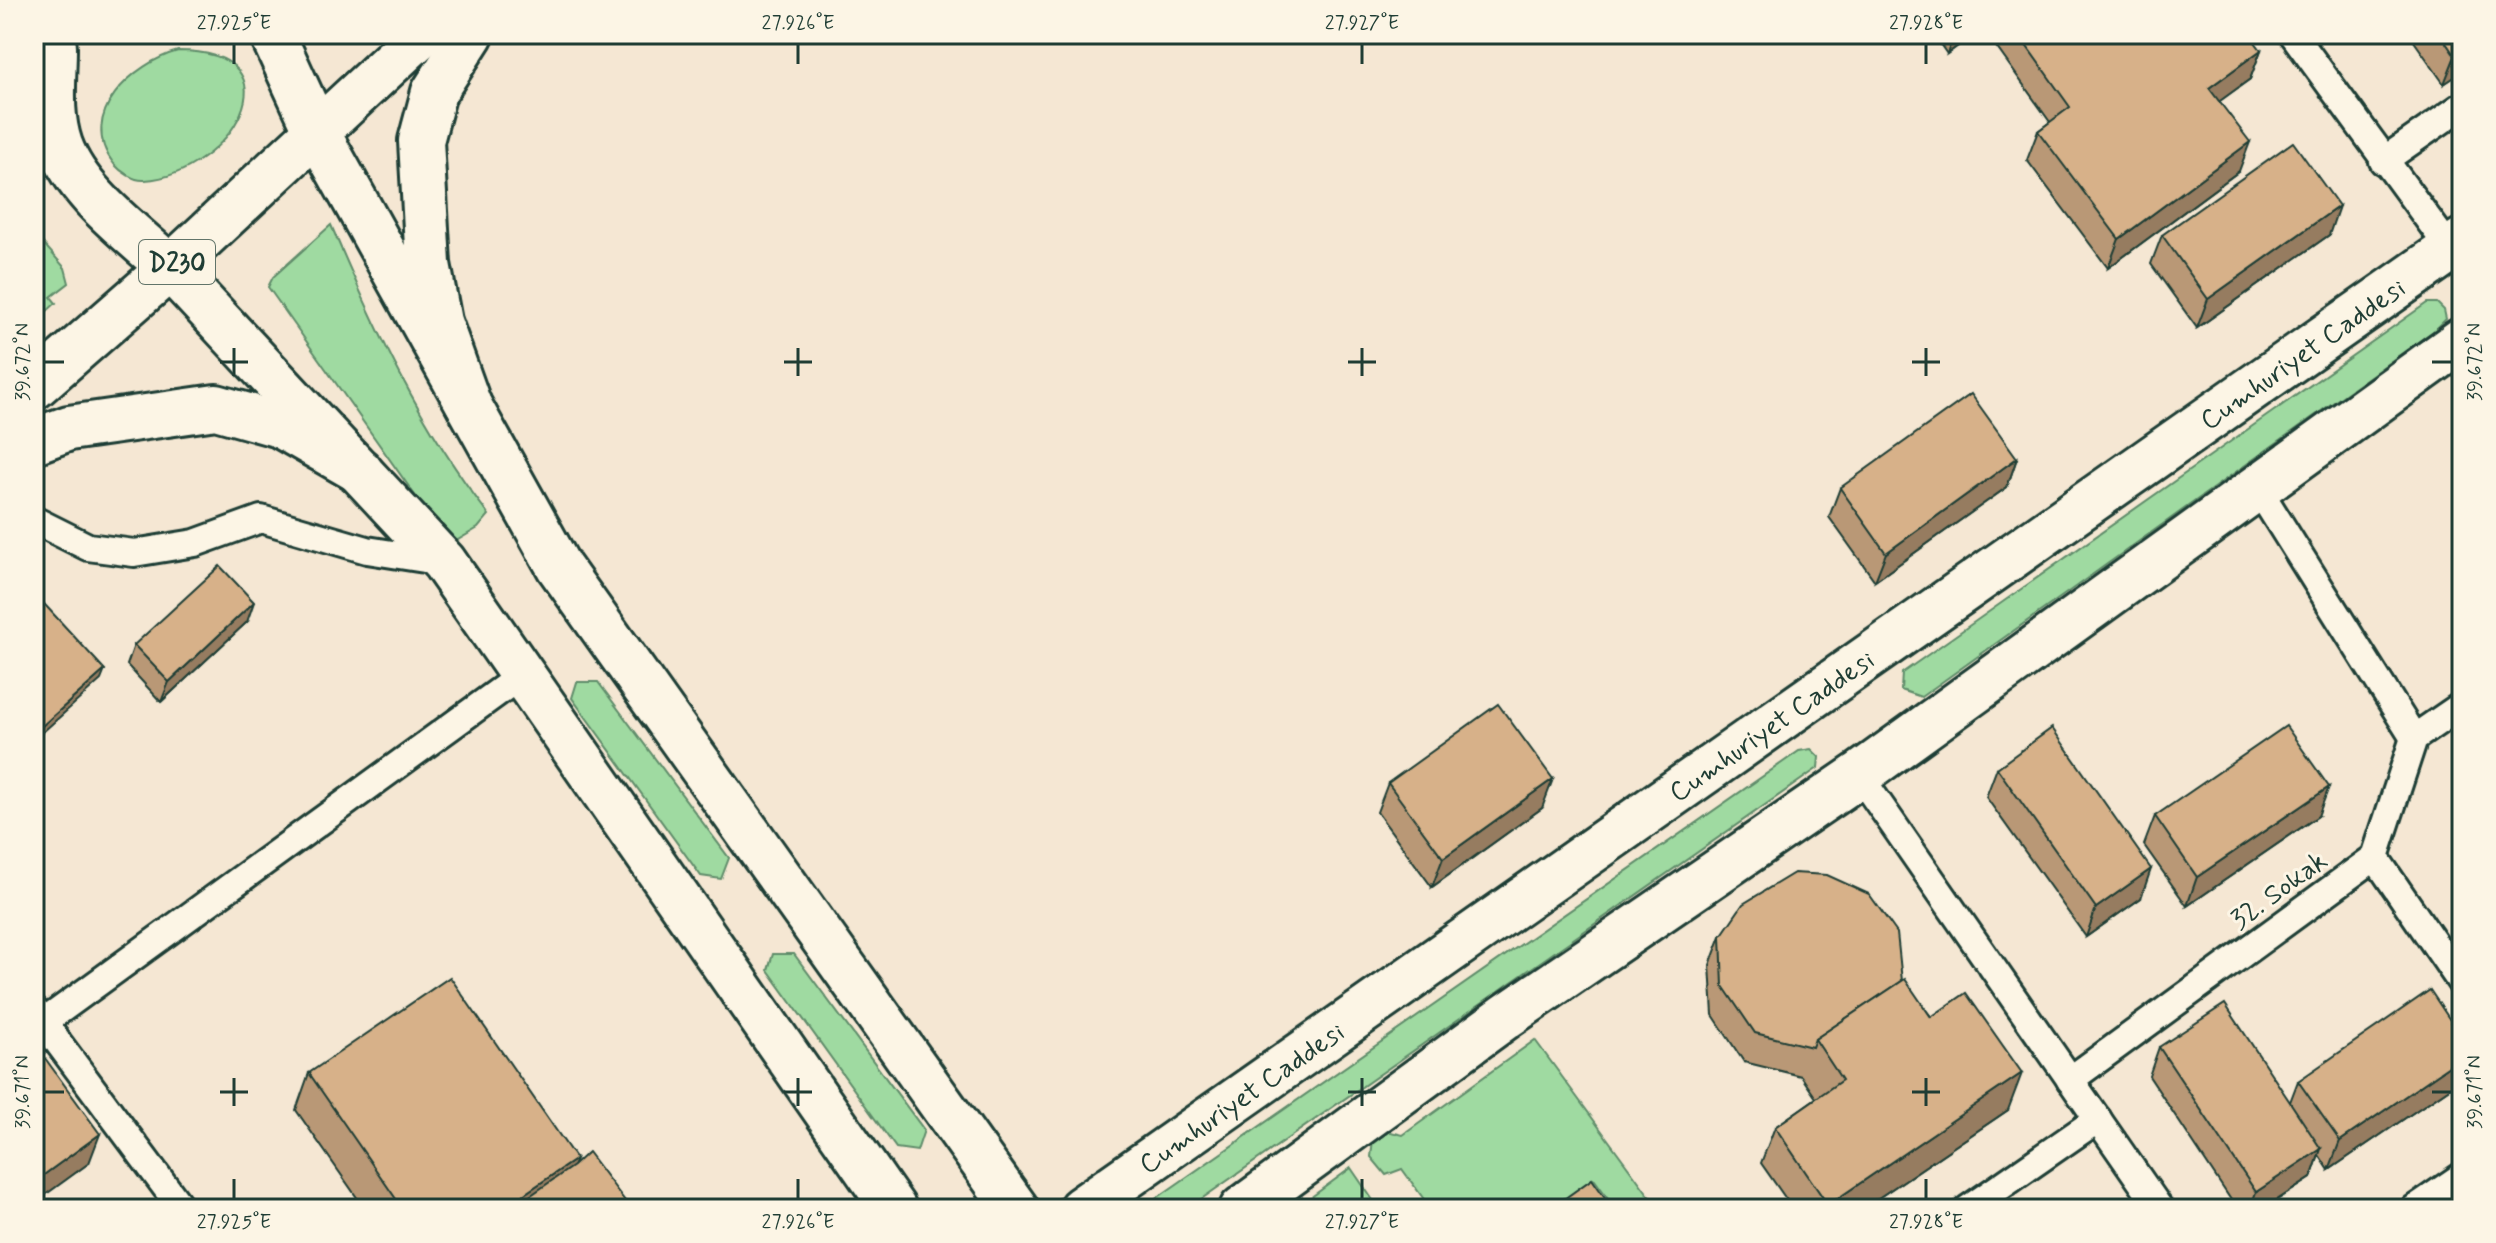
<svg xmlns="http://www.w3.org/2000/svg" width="2496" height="1243" font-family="Mynerve,sans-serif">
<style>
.green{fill:#9fdaa1;stroke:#5f8c6a;stroke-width:2}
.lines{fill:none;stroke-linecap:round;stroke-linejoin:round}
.service-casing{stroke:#1f3d34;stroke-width:32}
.minor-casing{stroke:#1f3d34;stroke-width:50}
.trunk-casing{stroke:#1f3d34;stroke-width:50}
.service{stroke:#fcf5e5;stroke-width:26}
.minor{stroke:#fcf5e5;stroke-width:44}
.trunk{stroke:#fcf5e5;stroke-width:44}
.wall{fill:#b99876;stroke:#1f3d34;stroke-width:2}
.shaded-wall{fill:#967c60;stroke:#1f3d34;stroke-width:2}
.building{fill:#d7b189;stroke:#1f3d34;stroke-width:2}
.ticks{fill:none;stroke:#1f3d34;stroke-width:3}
.labels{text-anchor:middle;stroke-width:6;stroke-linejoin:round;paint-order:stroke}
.shield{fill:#fcf5e5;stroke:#617469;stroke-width:2}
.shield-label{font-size:26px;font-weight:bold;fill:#1f3d34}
.street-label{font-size:28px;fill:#1f3d34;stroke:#fcf5e5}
.neatline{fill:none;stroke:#1f3d34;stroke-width:3}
.ticks-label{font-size:20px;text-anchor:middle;fill:#1f3d34}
</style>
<rect width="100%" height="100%" fill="#f5e7d3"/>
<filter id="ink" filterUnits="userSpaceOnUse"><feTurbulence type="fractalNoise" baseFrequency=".0125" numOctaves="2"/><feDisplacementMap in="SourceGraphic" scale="16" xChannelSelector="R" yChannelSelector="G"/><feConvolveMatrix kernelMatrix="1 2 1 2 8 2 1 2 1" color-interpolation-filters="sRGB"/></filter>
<g filter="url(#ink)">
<g class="green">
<path d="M 178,51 C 305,51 229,175 145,180 C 134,181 121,172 114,164 C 75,115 134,63 178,51 Z"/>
<path d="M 331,225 C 375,328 420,426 489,515 L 478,528 L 456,541 L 443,535 L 268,287 L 273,277 Z"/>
<polygon points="34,233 65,268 69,283 51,297 56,303 34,323"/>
<polygon points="2427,303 2437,303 2444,310 2446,319 2436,329 1921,697 1901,690 1902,673"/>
<polygon points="577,682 598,682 729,858 721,879 701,876 572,698"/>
<polygon points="1811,749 1819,757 1818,768 1187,1209 1141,1209 1799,751"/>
<polygon points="773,954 794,954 924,1130 917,1151 896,1148 768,970"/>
<polygon points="1535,1040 1659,1209 1616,1209 1594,1179 1552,1209 1431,1209 1402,1169 1386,1175 1371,1157 1373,1139 1387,1131 1403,1135"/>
<polygon points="1351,1168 1379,1209 1295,1209"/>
</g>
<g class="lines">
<defs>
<g id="service">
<polyline points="2293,34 2458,260"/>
<polyline points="2383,161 2462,106"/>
<polyline points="2257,487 2414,738"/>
<polyline points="34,520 88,547 134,553 195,543 261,519 367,550 444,562"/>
<polyline points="1859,775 2160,1209"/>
<polyline points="2375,857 2462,984"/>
<polyline points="34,1010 182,1209"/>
<polyline points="44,1022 523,674"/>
<polyline points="2070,1080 2375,857 2414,738 2462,705"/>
<polyline points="1968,1209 2098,1119"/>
<polyline points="2414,1209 2462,1176"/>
</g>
<g id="minor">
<polyline points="318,134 559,567 1016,1209"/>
<polyline points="170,268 444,562 894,1209"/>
<polyline points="1081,1209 2462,241"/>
<polyline points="1242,1209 1505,1017 1859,775 2462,340"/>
</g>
<g id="trunk">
<polyline points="272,34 318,134"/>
<path d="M 54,47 C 54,78 49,114 60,145 C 78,195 133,233 170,268"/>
<polyline points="34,387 170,268 422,34"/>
<polyline points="468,403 439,322 428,264 421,141 434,92 471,34"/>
<polyline points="34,441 69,428 216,407 280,425 360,471"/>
</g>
</defs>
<use href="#service" class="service-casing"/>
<use href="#minor" class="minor-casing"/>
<use href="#trunk" class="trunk-casing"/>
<use href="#service" class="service"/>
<use href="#minor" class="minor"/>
<use href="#trunk" class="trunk"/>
</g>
<g class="wall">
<polygon points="1933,34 1974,34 1947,54"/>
<polygon points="1987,34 2168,34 2169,36 2261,50 2250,79 2219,101 2239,171 2108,268 2027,160 2038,131 2050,122"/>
<polygon points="2409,34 2462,34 2462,72 2444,84"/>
<polygon points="2162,235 2329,235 2197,328 2151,264"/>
<polygon points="2017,458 2007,487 1875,581 1829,517 1840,488"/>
<polygon points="247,622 161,702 127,665 134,645"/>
<polygon points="1997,768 2141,898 2086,937 1986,797"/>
<polygon points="1388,783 1542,808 1432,887 1377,812"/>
<polygon points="2155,816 2318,816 2187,906 2144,845"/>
<polygon points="1721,936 1902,981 2008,1110 1862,1209 1793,1209 1761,1163 1775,1127 1816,1098 1801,1076 1744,1062 1713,1015 1710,965"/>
<polygon points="2159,1047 2290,1102 2298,1081 2461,1080 2329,1170 2319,1155 2311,1178 2263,1209 2237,1209 2149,1076"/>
<polygon points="309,1073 576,1159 573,1166 631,1209 365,1209 296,1110"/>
</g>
<g class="shaded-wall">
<polygon points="1954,34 1974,34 1947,54"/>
<polygon points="2261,50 2250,79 2198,117 2209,88"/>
<polygon points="2462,51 2462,72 2444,84 2455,56"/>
<polygon points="2250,142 2239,171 2108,268 2119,239"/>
<polygon points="2339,206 2329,235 2197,328 2208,299"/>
<polygon points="2017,458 2007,487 1875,581 1886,553"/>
<polygon points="254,602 247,622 161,702 169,682"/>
<polygon points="105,670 101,680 34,740 34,733"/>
<polygon points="1553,779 1542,808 1432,887 1443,858"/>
<polygon points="2329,787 2318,816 2187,906 2197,877"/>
<polygon points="2151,869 2141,898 2086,937 2096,908"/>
<polygon points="2462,1057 2462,1076 2461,1080 2329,1170 2340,1141"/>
<polygon points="2022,1073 2008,1110 1862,1209 1827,1209 1828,1205"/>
<polygon points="100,1134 89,1163 34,1203 34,1182"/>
<polygon points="2321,1149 2311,1178 2263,1209 2250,1209 2256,1192"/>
<polygon points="576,1159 562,1195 542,1209 502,1209"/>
</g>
<g class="building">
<polygon points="2018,34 2168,34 2169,36 2171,34 2249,34 2261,50 2209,88 2250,142 2119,239 2038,131 2070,107"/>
<polygon points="2440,34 2462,34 2462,51 2455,56"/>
<polygon points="2293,142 2339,206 2208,299 2162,235"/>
<polygon points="1971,394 2017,458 1886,553 1840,488"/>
<polygon points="220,566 254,602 169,682 134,645"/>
<polygon points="34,593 105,670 34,733"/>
<polygon points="1498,704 1553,779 1443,858 1388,783"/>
<polygon points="2286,726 2329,787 2197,877 2155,816"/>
<polygon points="2052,728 2151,869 2096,908 1997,768"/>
<polygon points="1794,873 1827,875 1869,894 1897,933 1902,981 1815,1039 1812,1047 1755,1033 1723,986 1721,936 1743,904"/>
<polygon points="450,977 576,1159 502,1209 403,1209 309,1073"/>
<polygon points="1905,979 1931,1017 1966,993 2022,1073 1828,1205 1775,1127 1842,1080 1815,1039"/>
<polygon points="2430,990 2462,1038 2462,1057 2340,1141 2298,1081"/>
<polygon points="2225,1004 2321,1149 2256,1192 2159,1047"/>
<polygon points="34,1043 100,1134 34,1182"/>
<polygon points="588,1152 631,1209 511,1209 573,1166"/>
<polygon points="1592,1179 1613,1209 1550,1209"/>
</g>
</g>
<path class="ticks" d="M 234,44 L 234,64M 798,44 L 798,64M 1362,44 L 1362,64M 1926,44 L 1926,64M 234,348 L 234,376M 798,348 L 798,376M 1362,348 L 1362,376M 1926,348 L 1926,376M 44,362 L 64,362M 220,362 L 248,362M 784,362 L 812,362M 1348,362 L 1376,362M 1912,362 L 1940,362M 2432,362 L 2452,362M 234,1078 L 234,1106M 798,1078 L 798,1106M 1362,1078 L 1362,1106M 1926,1078 L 1926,1106M 44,1092 L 64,1092M 220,1092 L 248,1092M 784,1092 L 812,1092M 1348,1092 L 1376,1092M 1912,1092 L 1940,1092M 2432,1092 L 2452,1092M 234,1179 L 234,1199M 798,1179 L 798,1199M 1362,1179 L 1362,1199M 1926,1179 L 1926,1199"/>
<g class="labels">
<rect class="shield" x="139" y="240" width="76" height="44" rx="6"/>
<g class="shield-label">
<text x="177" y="271">D230</text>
</g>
<g class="street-label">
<text transform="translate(2302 353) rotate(-35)" y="10">Cumhuriyet Caddesi</text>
<text transform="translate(1771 725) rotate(-35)" y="10">Cumhuriyet Caddesi</text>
<text transform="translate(2278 889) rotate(-36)" y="10">32. Sokak</text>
<text transform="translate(1241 1097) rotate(-35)" y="10">Cumhuriyet Caddesi</text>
</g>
</g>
<rect width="2496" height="1243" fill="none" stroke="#fcf5e5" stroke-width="88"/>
<rect x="44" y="44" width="2408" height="1155" class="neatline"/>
<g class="ticks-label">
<text x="234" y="29">27.925°E</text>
<text x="798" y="29">27.926°E</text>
<text x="1362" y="29">27.927°E</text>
<text x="1926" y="29">27.928°E</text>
<text transform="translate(22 362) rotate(-90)" y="7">39.672°N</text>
<text transform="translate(2474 362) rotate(-90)" y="7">39.672°N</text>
<text transform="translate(22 1092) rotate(-90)" y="7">39.671°N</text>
<text transform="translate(2474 1092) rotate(-90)" y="7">39.671°N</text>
<text x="234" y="1228">27.925°E</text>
<text x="798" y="1228">27.926°E</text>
<text x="1362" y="1228">27.927°E</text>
<text x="1926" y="1228">27.928°E</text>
</g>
</svg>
